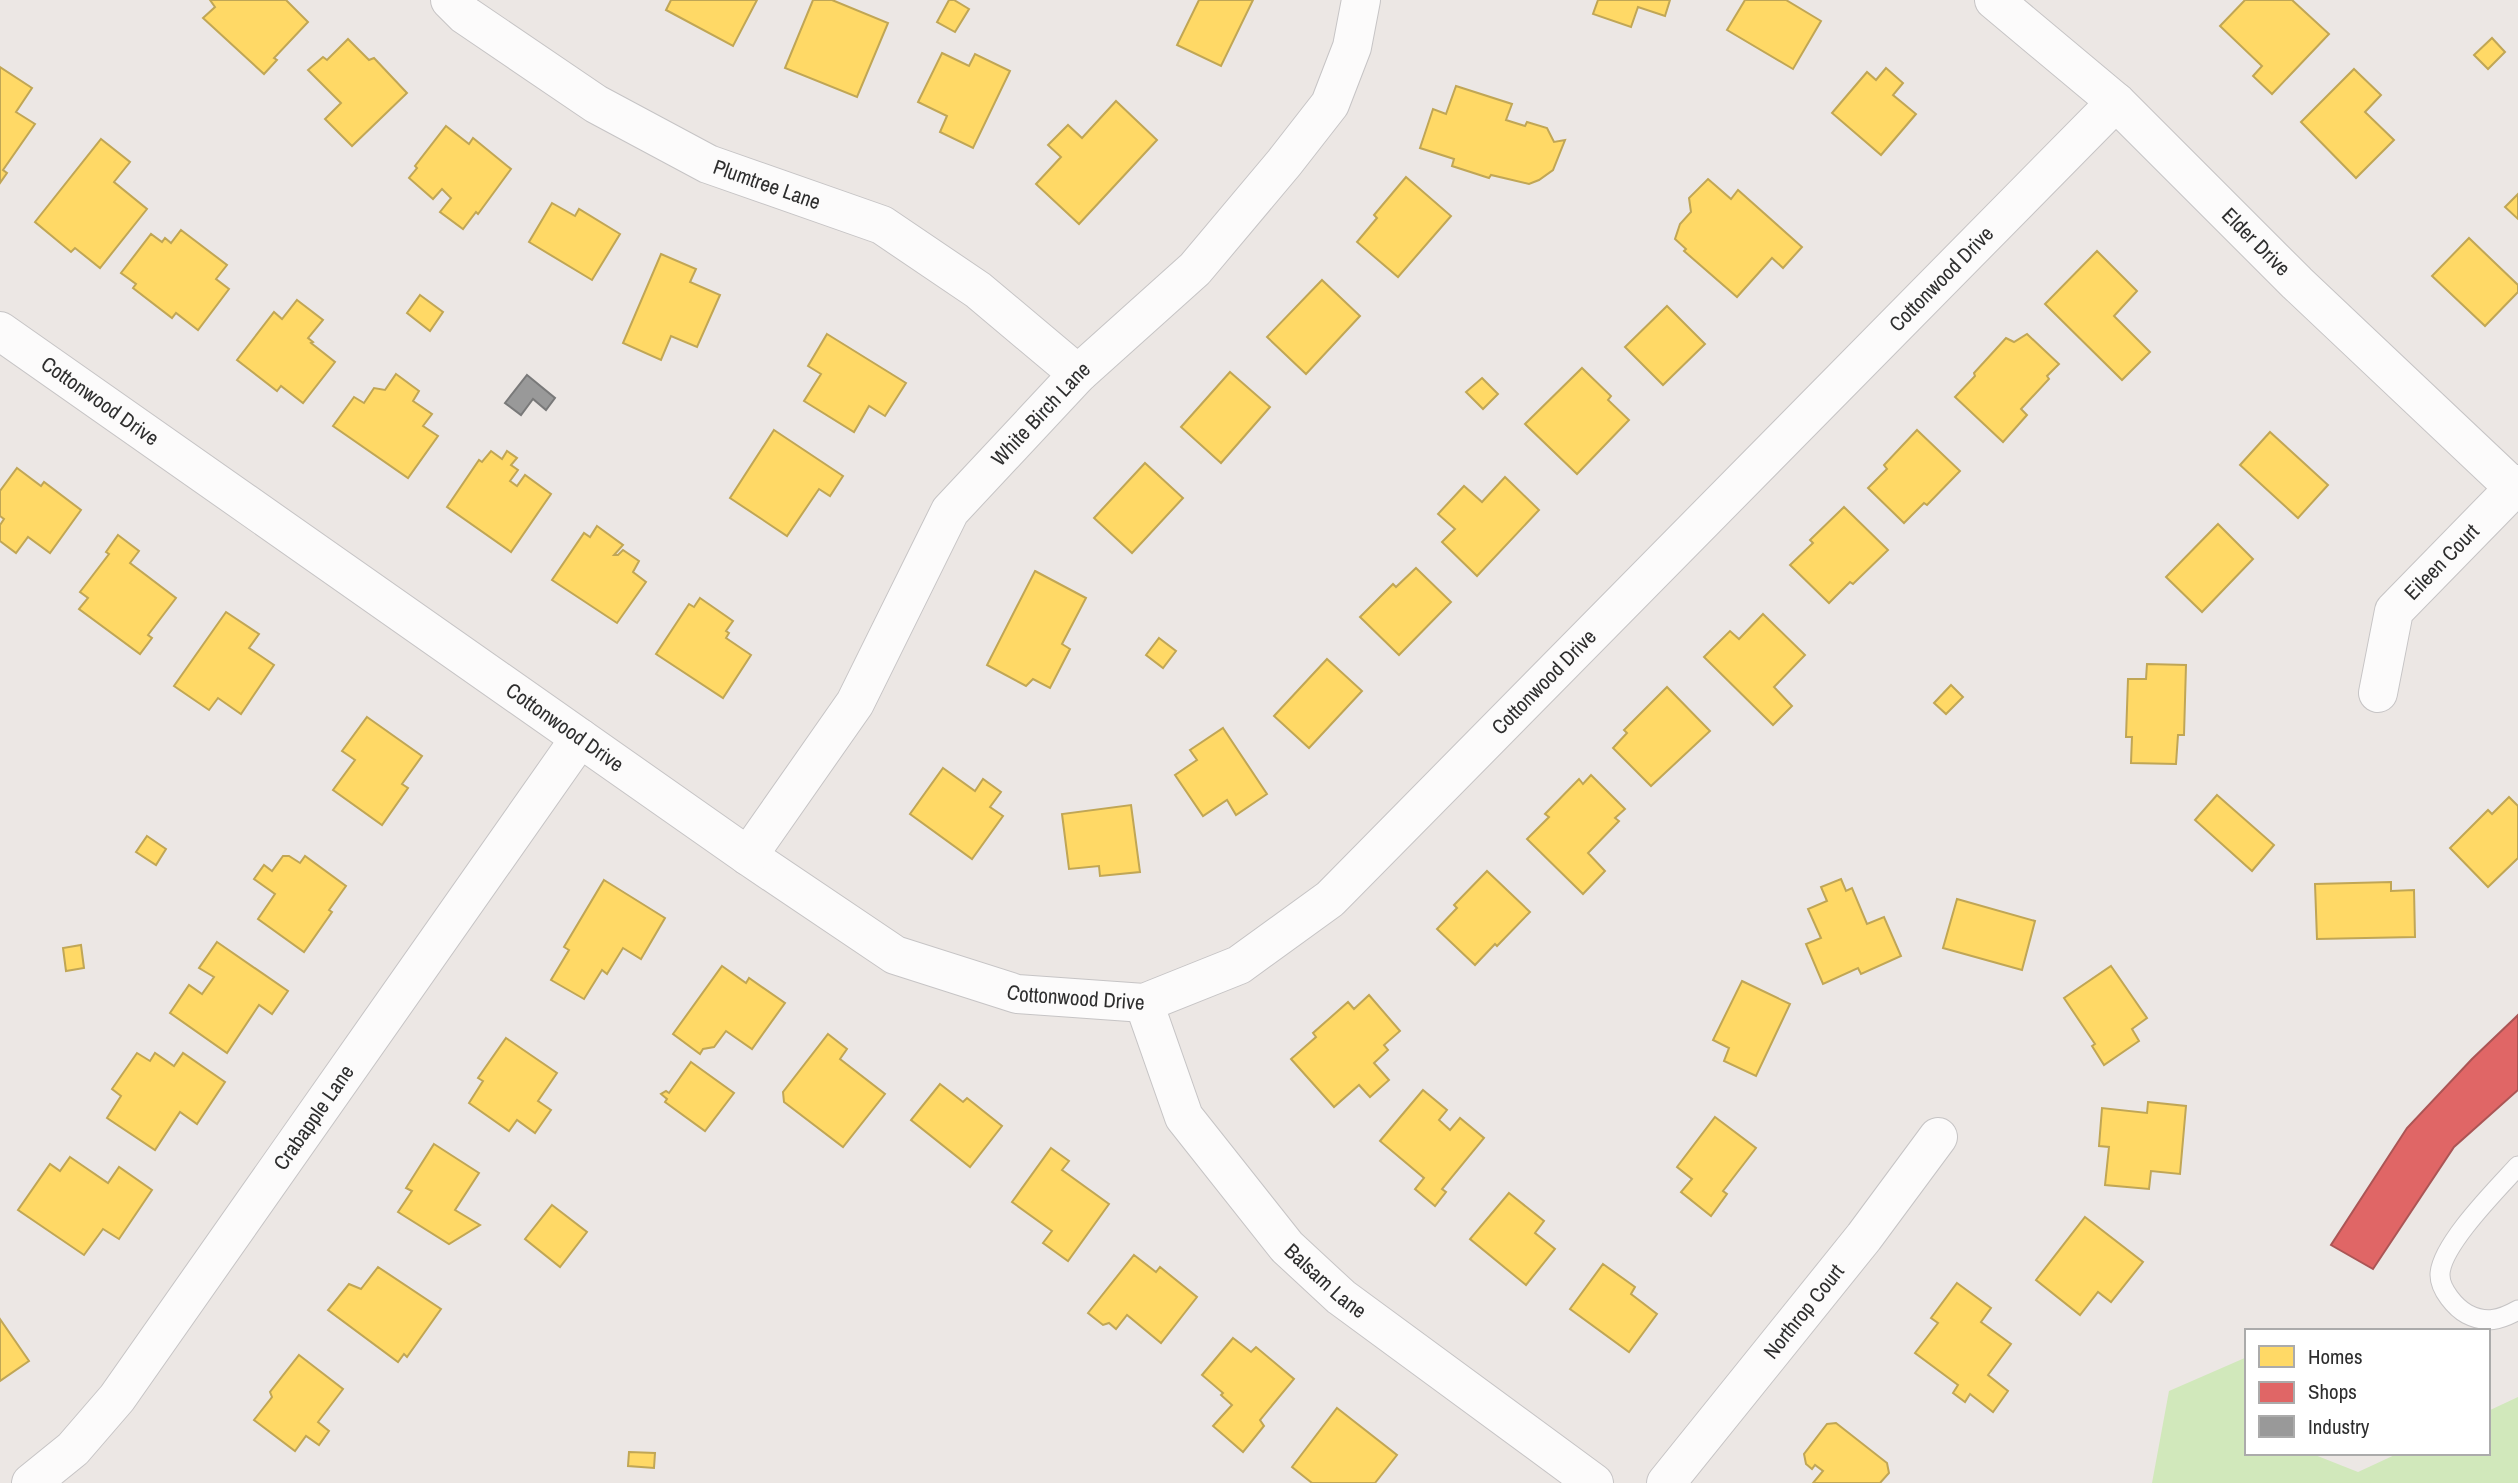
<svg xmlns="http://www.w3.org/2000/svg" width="2518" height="1483" font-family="'Archivo Narrow',sans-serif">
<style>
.green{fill:#d1e8bb}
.homes{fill:#ffd966;stroke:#c0a655;stroke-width:2}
.shops{fill:#e06666;stroke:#ab5555;stroke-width:2}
.industry{fill:#999;stroke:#797979;stroke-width:2}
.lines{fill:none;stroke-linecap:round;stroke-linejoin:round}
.service-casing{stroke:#c6c4c5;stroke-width:21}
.minor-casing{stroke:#c6c4c5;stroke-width:40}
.service{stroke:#fcfbfb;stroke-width:19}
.minor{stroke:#fcfbfb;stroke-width:38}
.labels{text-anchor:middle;stroke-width:7;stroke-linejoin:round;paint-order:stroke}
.street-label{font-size:21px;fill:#2e2e2e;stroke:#fff}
</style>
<rect width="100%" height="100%" fill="#ece7e4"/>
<polygon class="green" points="2247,1357 2247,1453 2310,1453 2358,1472 2399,1453 2488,1453 2488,1411 2518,1397 2518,1483 2152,1483 2169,1391"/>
<g class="homes">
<polygon points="210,0 286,0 308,22 274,58 277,60 264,74 203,18 215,7"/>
<polygon points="671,0 757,0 733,46 666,10"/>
<polygon points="813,0 832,0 888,23 857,97 785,68"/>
<polygon points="949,0 954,0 969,9 955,32 937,22"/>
<polygon points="1199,0 1253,0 1221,66 1177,45"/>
<polygon points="1598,0 1670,0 1665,16 1638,7 1631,27 1593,14"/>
<polygon points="1745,0 1786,0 1821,21 1793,69 1727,30"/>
<polygon points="2245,0 2292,0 2329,34 2272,94 2253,76 2262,66 2220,26"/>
<polygon points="2492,38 2505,52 2488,69 2474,55"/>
<polygon points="348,39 369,60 374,58 407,93 352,146 325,119 341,103 308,70 323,57 327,60"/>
<polygon points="942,53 969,66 975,54 1010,71 973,148 940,132 947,116 918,102"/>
<polygon points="0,67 32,88 16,112 35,124 3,170 7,173 0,183"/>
<polygon points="1886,68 1903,83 1893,95 1916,114 1881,155 1832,113 1867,72 1876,80"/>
<polygon points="2354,69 2381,95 2365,112 2394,140 2356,178 2301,122"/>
<polygon points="1456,86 1512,104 1506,120 1525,126 1527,122 1547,128 1554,142 1565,140 1553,170 1539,180 1529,184 1491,175 1489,178 1452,166 1454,159 1420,148 1433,109 1446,114"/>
<polygon points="1116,101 1157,140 1079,224 1036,184 1061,157 1048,145 1068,125 1082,138"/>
<polygon points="446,126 469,144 473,138 511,169 478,214 476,212 463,229 440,212 451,198 442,189 433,199 409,178 417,168 415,166"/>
<polygon points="101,139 130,162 114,182 147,209 100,268 75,248 71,252 35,222"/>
<polygon points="1406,177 1451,216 1398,277 1357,242 1377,218 1374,215"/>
<polygon points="1708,179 1731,199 1738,190 1802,247 1783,268 1772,258 1737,297 1684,251 1686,249 1675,239 1680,224 1691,212 1689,198"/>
<polygon points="2518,194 2518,219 2505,207"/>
<polygon points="552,203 575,216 579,209 620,234 592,280 529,242"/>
<polygon points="181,230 227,265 216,279 229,289 198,330 176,313 172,318 133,288 136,284 121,273 151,234 162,242 165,238 171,243"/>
<polygon points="2469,238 2518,285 2518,292 2485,326 2432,276"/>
<polygon points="2097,251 2137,291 2114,316 2150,352 2122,380 2045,304"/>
<polygon points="661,254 696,269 690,282 720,295 697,347 671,336 661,360 623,343"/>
<polygon points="1322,280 1360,316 1306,374 1267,337"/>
<polygon points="420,295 443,312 430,331 407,313"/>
<polygon points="297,300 323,320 308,338 313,342 311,343 335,362 303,403 281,386 277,391 237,360 274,312 282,319"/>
<polygon points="1667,306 1705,344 1663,385 1625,347"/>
<polygon points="827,334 906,383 885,416 869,406 854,432 804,401 821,374 808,366"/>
<polygon points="2027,334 2059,364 2047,376 2049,379 2021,409 2027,415 2003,442 1955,397 1975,376 1974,373 2006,338 2014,342"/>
<polygon points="1582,368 1611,396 1608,400 1629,420 1577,474 1525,424"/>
<polygon points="1230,372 1270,407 1221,463 1181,427"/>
<polygon points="396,374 419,391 413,401 432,414 423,426 438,436 408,478 333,426 354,397 364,403 374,388 385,390"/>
<polygon points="1482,378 1498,394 1483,409 1466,392"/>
<polygon points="774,430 843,476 830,496 819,489 787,536 730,498"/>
<polygon points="1917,430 1960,471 1927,505 1924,503 1904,523 1868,488 1887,469 1884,465"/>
<polygon points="2270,432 2328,485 2298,518 2240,465"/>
<polygon points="491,451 502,459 507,451 517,458 511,465 518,470 510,481 517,486 525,475 551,494 511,552 447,507 479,460 482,462"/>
<polygon points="1145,463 1183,498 1132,553 1094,518"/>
<polygon points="17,468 41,486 44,482 81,510 50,553 28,537 16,553 0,541 0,525 4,519 0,516 0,491"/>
<polygon points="1505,477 1539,510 1477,576 1442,542 1455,529 1438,514 1464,486 1482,502"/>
<polygon points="1844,507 1888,550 1853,584 1850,582 1829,603 1790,565 1813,543 1810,540"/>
<polygon points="2218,524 2253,559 2202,612 2166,577"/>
<polygon points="597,526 623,545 614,555 618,555 623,550 639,561 633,572 646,582 617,623 552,580 584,533 590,537"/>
<polygon points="118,535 139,551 130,563 176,598 148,635 152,638 140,654 79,609 88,598 80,592 109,554 106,552"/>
<polygon points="1416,568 1451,602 1399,655 1360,617 1393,584 1396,587"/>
<polygon points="1035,571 1086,598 1062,644 1070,649 1050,688 1033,679 1026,686 987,665"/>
<polygon points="700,598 733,621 726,631 729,633 726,638 751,655 723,698 656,654 689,604 694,607"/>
<polygon points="226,612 259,634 249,648 274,665 241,714 218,698 209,710 174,686"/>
<polygon points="1763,614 1805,655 1774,687 1792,706 1773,725 1704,657 1730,631 1739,639"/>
<polygon points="1159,638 1176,651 1163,668 1146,655"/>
<polygon points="1327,659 1362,691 1309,748 1274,716"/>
<polygon points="2147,664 2186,665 2184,735 2178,735 2176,764 2131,763 2132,737 2126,737 2128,679 2146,679"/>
<polygon points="1951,685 1963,697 1946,714 1934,703"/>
<polygon points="1667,687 1710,731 1651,786 1613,748 1627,733 1624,730"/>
<polygon points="367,717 422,756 402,784 408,788 382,825 333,790 355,760 342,751"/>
<polygon points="1223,728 1267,794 1236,815 1227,800 1203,816 1175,775 1197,760 1190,750"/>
<polygon points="943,768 975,791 983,779 1001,792 990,807 1003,816 972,859 910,814"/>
<polygon points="1591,775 1625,809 1615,818 1619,821 1588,853 1605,871 1583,894 1527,839 1549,817 1545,814 1579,779 1583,784"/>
<polygon points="2217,795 2274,845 2252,871 2195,820"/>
<polygon points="2509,797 2518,806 2518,858 2488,887 2450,848 2488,810 2492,814"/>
<polygon points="1131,805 1140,872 1100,876 1099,866 1069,869 1062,814"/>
<polygon points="147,836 166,849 156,865 136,852"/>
<polygon points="283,856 289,856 300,863 305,856 346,886 329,910 332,912 304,952 258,919 275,894 254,879 264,865 272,871"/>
<polygon points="1487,871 1530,912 1497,946 1495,944 1475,965 1437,929 1457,908 1454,905"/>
<polygon points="1841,879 1846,891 1852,888 1867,924 1884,917 1901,956 1861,974 1858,968 1823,984 1806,944 1821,938 1808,909 1827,901 1821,887"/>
<polygon points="604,880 665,918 641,959 623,948 607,974 602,970 584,999 551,980 569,950 564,947"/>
<polygon points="2391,882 2391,891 2414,890 2415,937 2317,939 2315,884"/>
<polygon points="1957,899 2035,921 2022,970 1943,948"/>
<polygon points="217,942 288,991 272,1014 259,1005 227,1053 170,1013 189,985 202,994 214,977 199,968"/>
<polygon points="81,945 84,968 66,971 63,948"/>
<polygon points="722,966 746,983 749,978 785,1003 752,1049 726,1031 714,1047 703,1049 700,1054 673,1034"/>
<polygon points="2111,966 2147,1018 2132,1029 2139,1041 2104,1065 2092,1046 2095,1044 2064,998"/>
<polygon points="1742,981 1790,1004 1756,1076 1724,1061 1729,1048 1713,1040"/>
<polygon points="1369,995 1400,1031 1384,1045 1388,1050 1374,1063 1389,1080 1370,1097 1359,1085 1334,1107 1291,1059 1316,1037 1313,1033 1348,1002 1354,1009"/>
<polygon points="828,1034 847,1049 840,1059 885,1094 843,1147 784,1102 783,1092"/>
<polygon points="506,1038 557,1073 538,1101 551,1110 535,1133 517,1120 509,1131 469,1103 483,1081 478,1078"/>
<polygon points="137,1053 150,1061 155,1053 174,1066 183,1053 225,1082 197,1124 180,1112 155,1150 107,1118 121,1096 112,1089"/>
<polygon points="691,1062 734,1093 705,1131 665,1102 667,1099 661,1094 666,1091 669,1093"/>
<polygon points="940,1084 963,1102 967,1098 1002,1126 970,1167 911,1120"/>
<polygon points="1423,1090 1447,1110 1439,1120 1450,1130 1460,1118 1484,1138 1442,1189 1446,1192 1435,1206 1415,1189 1424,1178 1380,1141"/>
<polygon points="2148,1102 2186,1106 2180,1174 2151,1171 2149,1189 2105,1185 2109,1147 2099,1146 2102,1108 2147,1113"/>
<polygon points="1715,1117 1756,1148 1723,1191 1727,1194 1711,1216 1681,1192 1692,1179 1677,1167"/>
<polygon points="434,1144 479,1173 455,1210 480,1225 449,1244 398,1212 412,1191 406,1188"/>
<polygon points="1051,1148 1069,1161 1062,1170 1109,1204 1068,1261 1043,1243 1052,1231 1012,1202"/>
<polygon points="70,1157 108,1183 119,1167 152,1190 119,1239 103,1229 84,1255 18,1210 50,1164 60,1171"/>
<polygon points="1509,1193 1544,1221 1535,1233 1555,1249 1526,1285 1470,1239"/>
<polygon points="552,1205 587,1232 560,1267 525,1239"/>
<polygon points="2085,1217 2143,1262 2111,1302 2098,1292 2080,1315 2036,1280"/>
<polygon points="1134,1255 1156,1272 1160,1267 1197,1297 1161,1343 1127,1315 1116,1329 1109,1323 1103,1325 1088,1313"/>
<polygon points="1603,1264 1635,1287 1631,1294 1657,1314 1629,1352 1570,1309"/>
<polygon points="378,1267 441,1309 407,1357 404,1354 398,1362 328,1310 349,1284 361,1289"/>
<polygon points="1957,1283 1991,1308 1981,1322 2011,1344 1988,1375 2008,1391 1993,1412 1970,1394 1965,1402 1953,1393 1958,1385 1915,1353 1938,1323 1931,1318"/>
<polygon points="0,1319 29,1361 0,1381"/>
<polygon points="1233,1338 1251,1352 1256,1347 1294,1379 1260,1420 1264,1426 1243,1452 1213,1426 1232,1405 1221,1395 1223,1393 1202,1375"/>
<polygon points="299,1355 343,1389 318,1422 329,1431 319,1445 306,1436 295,1451 254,1420 272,1397 270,1392"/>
<polygon points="1337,1408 1397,1455 1375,1483 1312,1483 1292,1467"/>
<polygon points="1836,1423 1887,1463 1889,1473 1880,1483 1813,1483 1823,1471 1815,1465 1812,1469 1806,1464 1804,1454 1827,1424"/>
<polygon points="629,1452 655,1453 654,1468 628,1466"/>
</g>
<polygon class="shops" points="2518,1015 2518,1090 2454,1147 2373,1269 2331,1245 2407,1128 2472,1059"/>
<polygon class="industry" points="527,375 555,398 546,410 533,399 521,415 505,403"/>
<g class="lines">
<defs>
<path id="service" d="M 2518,1166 C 2498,1188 2440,1246 2440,1275 C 2440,1290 2456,1308 2467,1314 C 2486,1324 2500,1320 2518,1310"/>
<g id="minor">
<path id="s1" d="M 450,0 L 465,15 L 596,104 L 708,164 L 882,225 L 978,290 L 1078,374"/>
<path id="s2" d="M 1994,0 L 2116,102 L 2297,283 L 2514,488"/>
<path id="s3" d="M 0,331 L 748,856 L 895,955 L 1017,994 L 1144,1003 L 1239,965 L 1330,899 L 2116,102"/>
<path id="s4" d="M 2378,693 L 2394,611 L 2518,484"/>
<path id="s5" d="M 748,856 L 855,703 L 950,511 L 1078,374 L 1195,269 L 1284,163 L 1330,104 L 1352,47 L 1361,0"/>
<path id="s6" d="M 1144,1003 L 1184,1117 L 1287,1247 L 1341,1297 L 1594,1483"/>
<path id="s7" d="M 31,1483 L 73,1449 L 117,1398 L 580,738"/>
<path id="s8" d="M 1666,1483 L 1864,1237 L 1938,1137"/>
</g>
</defs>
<use href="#service" class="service-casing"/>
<use href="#minor" class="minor-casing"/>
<use href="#service" class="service"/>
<use href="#minor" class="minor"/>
</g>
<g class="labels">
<g class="street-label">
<text dy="7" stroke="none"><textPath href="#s1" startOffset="369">Plumtree Lane</textPath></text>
<text dy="7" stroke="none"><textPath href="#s2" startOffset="357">Elder Drive</textPath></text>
<text dy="7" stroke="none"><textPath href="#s3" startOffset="2432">Cottonwood Drive</textPath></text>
<text dy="7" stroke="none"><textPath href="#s3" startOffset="122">Cottonwood Drive</textPath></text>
<text dy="7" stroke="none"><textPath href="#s5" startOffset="534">White Birch Lane</textPath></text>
<text dy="7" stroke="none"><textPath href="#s4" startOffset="152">Eileen Court</textPath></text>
<text dy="7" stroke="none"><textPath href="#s3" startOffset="1866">Cottonwood Drive</textPath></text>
<text dy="7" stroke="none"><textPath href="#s3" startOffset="690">Cottonwood Drive</textPath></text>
<text dy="7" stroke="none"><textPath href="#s3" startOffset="1278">Cottonwood Drive</textPath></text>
<text dy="7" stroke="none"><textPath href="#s7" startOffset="464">Crabapple Lane</textPath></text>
<text dy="7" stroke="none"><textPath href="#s6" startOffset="338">Balsam Lane</textPath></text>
<text dy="7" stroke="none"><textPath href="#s8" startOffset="220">Northrop Court</textPath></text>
</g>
</g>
<rect x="2245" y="1329" width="245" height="126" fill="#ffffff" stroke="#ababab" stroke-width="2"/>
<rect x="2259" y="1346" width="35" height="21" fill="#ffd966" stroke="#ababab" stroke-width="2"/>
<text x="2308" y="1364" font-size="21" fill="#2e2e2e">Homes</text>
<rect x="2259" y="1382" width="35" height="21" fill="#e06666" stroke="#ababab" stroke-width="2"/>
<text x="2308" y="1399" font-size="21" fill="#2e2e2e">Shops</text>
<rect x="2259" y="1416" width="35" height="21" fill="#999999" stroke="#ababab" stroke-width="2"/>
<text x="2308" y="1434" font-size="21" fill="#2e2e2e">Industry</text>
</svg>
